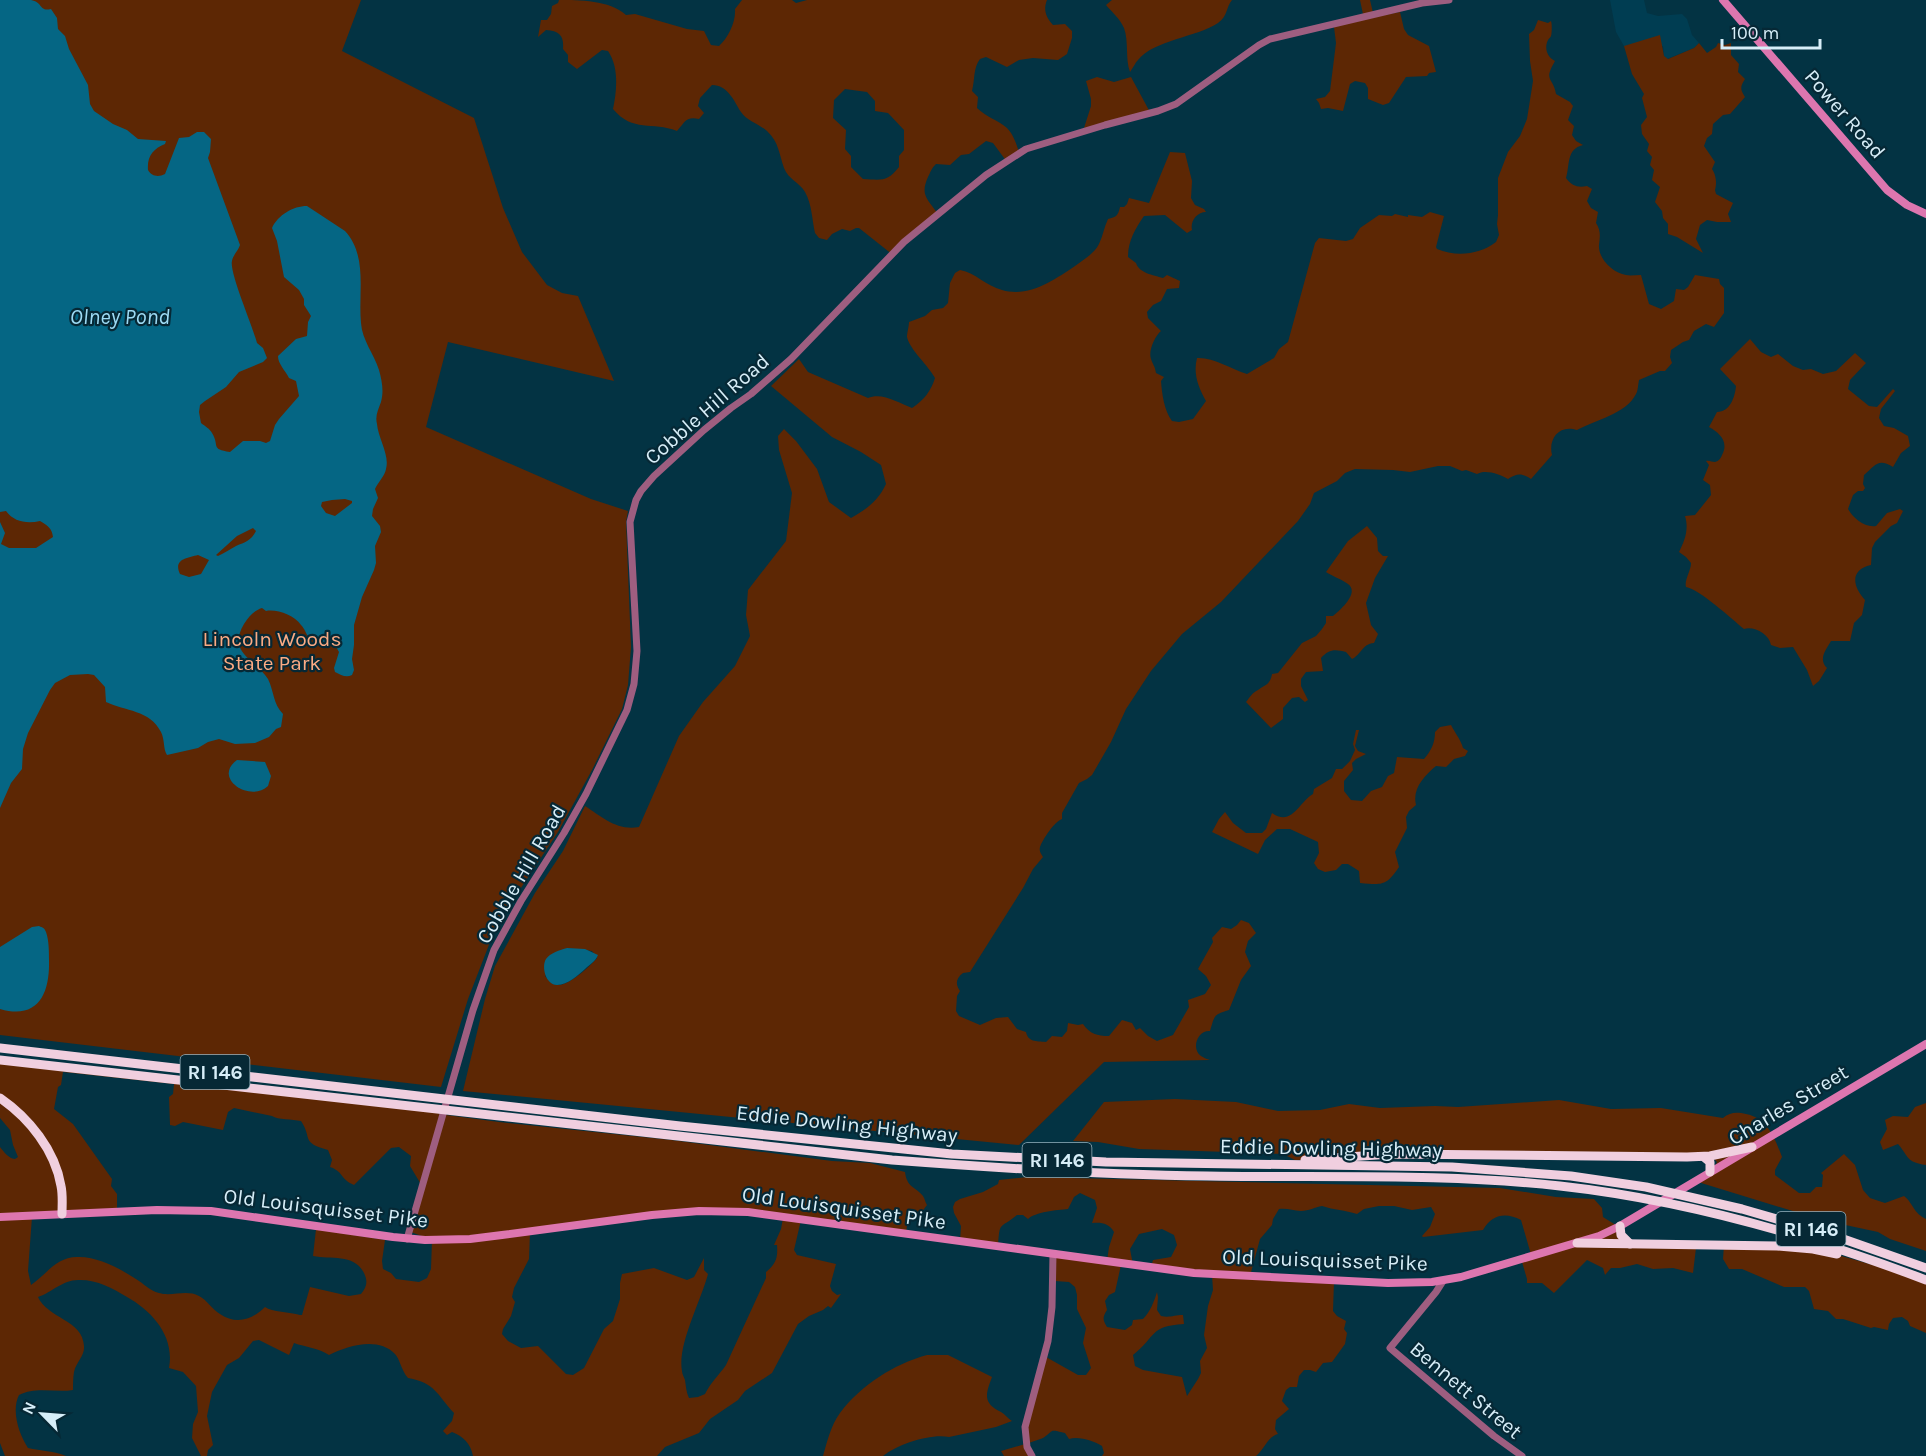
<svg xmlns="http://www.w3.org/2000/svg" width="1926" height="1456" font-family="Karla,sans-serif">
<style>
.built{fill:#003d52}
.green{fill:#5d2704;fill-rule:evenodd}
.water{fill:#056684;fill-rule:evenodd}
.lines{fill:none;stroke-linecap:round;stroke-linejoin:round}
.tertiary{stroke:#9e5e80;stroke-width:7}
.secondary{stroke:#dd76af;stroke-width:8}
.motorway{stroke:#f0cfdf;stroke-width:9}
.labels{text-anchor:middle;stroke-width:4.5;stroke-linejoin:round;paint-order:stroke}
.shield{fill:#062835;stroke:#98b3be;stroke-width:1.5}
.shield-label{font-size:20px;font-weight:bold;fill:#d7eef8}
.street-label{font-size:21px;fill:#d7eef8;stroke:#062835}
.park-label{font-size:21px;fill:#fbab84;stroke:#062835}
.water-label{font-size:22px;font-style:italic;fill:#9ddbf5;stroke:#062835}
</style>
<rect width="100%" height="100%" fill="#033343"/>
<polygon class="built" points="1610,0 1644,0 1647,13 1658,16 1682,14 1687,19 1692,35 1699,43 1694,48 1667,59 1664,56 1663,46 1624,46 1616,32"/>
<g class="green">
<polygon points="0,0 361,0 342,51 474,118 503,208 522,252 547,285 562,293 578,296 614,381 448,342 426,427 591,499 628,511 626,522 631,647 628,685 622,709 592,770 558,832 497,924 468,999 441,1087 0,1035"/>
<path d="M 559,0 C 580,0 609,0 626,15 L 635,14 L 687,29 L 704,31 L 711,45 L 719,46 C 728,38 736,22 735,9 L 742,0 L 792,0 L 796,3 L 807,0 L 1047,0 C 1043,10 1046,17 1053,25 L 1065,24 L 1072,31 L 1072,38 L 1067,54 L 1058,60 L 1033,58 L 1019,60 L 1007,67 L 986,57 L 980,59 C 973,68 975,80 972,91 L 978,97 L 977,108 C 986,117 998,120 1007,128 C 1014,135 1017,146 1020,155 L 1007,162 L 993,143 L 986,141 L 969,154 L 961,155 L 950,165 L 936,164 C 931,169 931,171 928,177 C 920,195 927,198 938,214 L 893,255 L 859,228 L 856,228 L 850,231 L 842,229 L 832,234 L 827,240 L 819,238 L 815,233 C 812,220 812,204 805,192 C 800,183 788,179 784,168 C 779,154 779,142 767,131 C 759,124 747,121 741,112 C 734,101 728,85 712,85 L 700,98 L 698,106 L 704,113 L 699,119 C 686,116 685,122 677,131 C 652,121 633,133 613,109 C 617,90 619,67 608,51 L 602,50 L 577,69 L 568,62 L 568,55 L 563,49 C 564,36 560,31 546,30 L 538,37 L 541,20 L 547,20 L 551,14 L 552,6 L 558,3 ZM 845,89 L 867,92 L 875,101 L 875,111 L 888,113 L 904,130 L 904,150 L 899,156 L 899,167 C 887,182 882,180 863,179 L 851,167 L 851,156 L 845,149 L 846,130 L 833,118 L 834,100 Z"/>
<path d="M 1112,0 L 1232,0 C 1226,7 1228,16 1218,23 C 1197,37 1154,40 1138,60 C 1135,63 1133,68 1130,72 C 1125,58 1129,42 1124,28 C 1120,19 1112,12 1106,5 Z"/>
<polygon points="1360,0 1370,0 1374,17 1400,12 1404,29 1408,35 1429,46 1436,72 1429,73 1427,76 1406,77 1389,103 1383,105 1368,99 1368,88 1365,83 1355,81 1350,84 1343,111 1328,108 1321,109 1319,103 1316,99 1325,97 1330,91 1336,43 1334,27 1364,19"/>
<path d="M 1538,20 L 1548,23 L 1551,21 C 1552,24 1552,32 1551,36 C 1551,37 1549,38 1548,40 C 1544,48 1547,57 1555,61 C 1543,82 1553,76 1556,94 L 1570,102 L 1573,106 L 1568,120 L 1574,126 L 1572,135 L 1576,141 L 1583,145 C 1566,149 1570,165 1566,178 C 1572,186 1578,188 1587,186 L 1592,189 L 1587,201 L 1591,208 L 1598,212 L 1596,223 C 1601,231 1600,236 1599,245 C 1598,259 1613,273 1626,275 C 1630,276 1636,275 1641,275 L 1649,304 L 1661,309 L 1674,301 L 1676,289 L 1684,290 L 1688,287 L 1695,275 L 1719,279 L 1720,284 L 1724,288 L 1724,313 L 1714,327 L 1706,324 L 1694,331 L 1689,340 L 1683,342 L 1671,350 L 1670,357 L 1672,363 L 1665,371 L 1660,371 L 1639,380 C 1638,385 1638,391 1636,394 C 1626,414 1595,420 1577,430 C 1559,424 1548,439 1552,455 L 1531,479 C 1522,473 1517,473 1508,479 C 1500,474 1485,469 1477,474 L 1466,470 L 1462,471 L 1450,466 L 1438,466 L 1410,472 L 1393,470 L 1355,469 L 1345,473 L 1337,481 L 1314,493 L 1310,504 L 1298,521 L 1221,602 L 1182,634 L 1151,671 L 1126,709 L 1111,742 L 1092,775 L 1087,779 L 1079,783 L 1062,813 L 1062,819 C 1054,822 1043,839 1040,847 C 1039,852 1041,853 1043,857 L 1033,869 L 1023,888 L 970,972 L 963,973 C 956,978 955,984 960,991 L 957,996 L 956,1011 L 959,1016 L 980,1025 L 996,1018 L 1008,1017 L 1017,1029 L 1026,1032 C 1028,1042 1036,1041 1046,1042 L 1052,1036 L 1062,1037 L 1067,1031 L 1068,1023 L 1078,1025 L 1083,1024 C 1090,1034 1097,1036 1109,1036 L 1122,1020 L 1132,1023 L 1136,1030 L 1140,1028 L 1148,1036 L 1157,1041 L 1173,1035 L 1189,1007 L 1188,1000 L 1205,994 L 1211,985 L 1206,976 L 1198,969 L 1213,942 L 1212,938 L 1222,927 L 1231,929 L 1237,925 L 1241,920 L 1249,923 L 1256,933 L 1248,941 L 1245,952 L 1251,966 L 1241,980 L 1229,1010 C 1213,1015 1215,1015 1210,1031 C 1197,1030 1191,1049 1201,1056 C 1204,1058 1207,1059 1210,1060 L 1104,1062 L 1019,1145 L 463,1091 L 485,999 L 495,966 L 535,893 L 563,851 L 585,806 C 602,817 617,831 639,827 L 679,736 L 703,702 L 735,666 L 750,636 L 746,615 L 748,590 L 786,541 L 792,493 L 779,450 L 778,436 L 784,429 L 796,441 L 817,469 L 829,502 L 851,518 C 867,509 878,501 886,484 L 881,465 L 861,452 L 832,437 L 771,386 L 799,359 L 808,372 L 868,398 C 882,392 899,403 912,408 C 924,400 931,391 935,378 C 928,365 910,350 907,337 C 907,333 909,326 909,322 L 925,316 L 932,310 L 943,308 L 948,303 L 950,283 L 955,273 L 960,270 C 976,273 986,286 1002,290 C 1029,298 1054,280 1075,266 C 1083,260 1094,254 1099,244 C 1103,236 1104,227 1108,219 C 1116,217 1118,216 1120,207 L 1124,207 L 1127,204 L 1129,198 L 1149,203 L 1170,152 L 1185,153 L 1192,181 L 1191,198 L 1195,205 L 1204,209 L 1206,212 C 1197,212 1190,221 1192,230 L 1187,233 L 1165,215 L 1144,216 C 1135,229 1128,241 1128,257 L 1136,263 C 1139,273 1153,275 1163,278 L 1167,275 L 1180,281 L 1179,288 L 1167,289 L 1161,301 L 1153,305 L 1147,312 L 1148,318 L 1161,331 C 1155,336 1148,351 1151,359 C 1153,365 1155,366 1156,373 L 1164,377 L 1161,381 C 1162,394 1164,410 1172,421 L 1179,422 L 1193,419 L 1206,401 C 1198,387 1193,373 1197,358 C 1213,357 1231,369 1247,374 L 1274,358 L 1279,349 L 1288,342 L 1315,243 L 1319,238 L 1346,241 L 1353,239 L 1360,228 L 1379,215 L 1392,216 L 1395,214 L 1408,217 L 1408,215 L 1422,217 L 1430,212 L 1444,216 L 1436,247 L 1437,249 C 1456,257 1479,255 1496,242 L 1499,235 L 1497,224 L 1498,215 L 1498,178 L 1508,152 L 1520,136 L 1527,119 L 1533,81 L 1530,61 L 1529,34 L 1534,30 ZM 567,948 L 592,951 L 597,958 C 589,967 569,986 557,985 C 551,984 548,979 545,976 Z"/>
<path d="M 1660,35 L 1664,56 L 1668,59 L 1694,48 L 1699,43 L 1707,53 L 1716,47 L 1718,43 L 1725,45 L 1731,43 L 1731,55 L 1739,64 L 1738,72 L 1745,79 C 1740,87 1740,89 1745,97 L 1730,114 L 1723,115 L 1713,124 L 1712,134 L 1707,138 L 1704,146 L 1715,162 L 1712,169 C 1716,175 1717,183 1715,190 L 1716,194 L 1733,203 L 1728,214 L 1731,222 L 1717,222 L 1707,220 L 1700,225 L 1696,239 L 1703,253 L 1677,237 L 1668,234 L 1668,224 L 1663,218 L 1662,211 L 1655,202 L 1660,187 L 1652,180 L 1654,170 L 1650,165 L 1652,157 L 1647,151 L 1649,144 L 1642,134 L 1641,125 L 1647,117 L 1642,98 L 1644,94 L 1632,74 L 1624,46 Z"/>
<polygon points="1097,77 1114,82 1131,77 1151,114 1084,128 1091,106 1091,99 1086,81"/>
<path d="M 1750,339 L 1761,352 L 1771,357 L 1778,354 L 1793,366 L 1803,370 L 1811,369 L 1823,374 L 1836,371 L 1855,353 L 1866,363 L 1850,380 L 1848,389 L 1869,406 L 1877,407 L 1893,389 L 1895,391 L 1881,409 L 1879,418 L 1884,426 L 1894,428 L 1908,436 L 1910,446 L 1901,453 L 1893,467 C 1878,458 1876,465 1864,475 L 1863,484 L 1865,488 L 1863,491 L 1858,491 L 1853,495 L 1848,509 C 1853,518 1865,528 1876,526 L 1887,513 L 1900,509 L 1903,511 L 1897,523 L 1891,526 L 1875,542 L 1872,548 L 1871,565 C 1849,570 1853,587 1865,600 L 1862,615 L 1854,623 L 1850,641 L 1831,641 C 1826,650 1818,659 1827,668 L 1819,681 L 1813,686 L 1807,670 L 1793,647 L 1780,648 L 1771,645 C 1769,634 1754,626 1744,629 C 1732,619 1699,589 1686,587 C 1684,580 1691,571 1691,563 L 1686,557 L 1679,552 C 1685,540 1689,529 1685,516 L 1695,515 L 1711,495 L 1710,485 L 1703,480 L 1709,465 L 1706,461 C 1709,460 1712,462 1715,462 C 1719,461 1721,458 1722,455 C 1729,442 1720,433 1709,427 L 1717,412 C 1730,412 1735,397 1736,386 L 1720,369 Z"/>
<path d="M 1367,526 L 1377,538 L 1378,551 L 1383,556 L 1388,556 L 1375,578 L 1366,603 L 1371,625 L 1378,634 L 1374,643 C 1362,644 1361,655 1352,659 L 1346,652 C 1335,649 1329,649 1321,658 L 1323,671 L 1306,672 L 1301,679 L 1301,686 L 1308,700 L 1305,702 L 1299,697 L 1292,698 L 1283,708 L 1283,719 L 1271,728 L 1246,702 C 1249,698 1253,692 1258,690 C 1266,684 1270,685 1272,674 L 1278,673 L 1302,643 L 1316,636 L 1322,629 L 1326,623 L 1326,616 L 1333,616 C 1340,610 1360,593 1348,584 C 1341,579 1332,576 1326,572 L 1348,541 Z"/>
<path d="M 1451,725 C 1455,733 1461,740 1463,748 L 1468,751 L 1465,756 L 1454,759 L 1446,767 L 1436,766 C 1424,776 1412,789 1416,805 L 1409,811 L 1406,817 L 1407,828 L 1395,852 L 1399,867 C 1386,886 1383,885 1360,883 L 1359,871 L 1348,864 L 1342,864 L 1336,870 L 1325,872 L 1318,869 L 1314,863 L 1319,853 L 1318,842 L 1290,829 L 1277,829 L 1265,840 L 1258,854 L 1212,832 L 1219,819 L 1225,812 L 1233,823 L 1246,833 L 1262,833 L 1266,829 L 1272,813 C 1292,827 1299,802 1313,794 L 1314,789 L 1332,778 L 1336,769 L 1342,769 L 1350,761 L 1355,750 L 1353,744 L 1356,730 L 1359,730 L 1355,746 L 1358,751 L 1366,754 L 1356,759 L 1352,763 L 1353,770 L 1344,781 L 1344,791 L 1351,800 L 1362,801 L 1371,791 L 1382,787 L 1388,776 L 1394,773 L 1397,757 L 1424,759 C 1431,751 1435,743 1435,732 L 1440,727 Z"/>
<path d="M 0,1063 L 404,1105 L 446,1115 L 499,1122 L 671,1140 L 832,1161 L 870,1163 L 905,1172 C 907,1188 915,1186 923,1196 C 925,1199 925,1202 927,1205 L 921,1213 L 908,1218 L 906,1233 L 801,1220 L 794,1250 L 797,1255 L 836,1264 L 830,1286 L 832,1291 L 837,1295 L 841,1294 L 831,1308 L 828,1306 L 823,1310 L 809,1316 L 798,1324 L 772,1373 L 745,1391 L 738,1400 L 710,1419 L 699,1433 L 665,1447 L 657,1456 L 473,1456 C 471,1444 463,1436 452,1432 L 447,1435 L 443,1431 L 452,1421 L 454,1413 C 437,1395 436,1383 408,1378 C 401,1370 400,1359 395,1354 C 378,1336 347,1346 329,1355 C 319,1348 305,1347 294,1343 L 289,1355 L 259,1340 L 253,1341 L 239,1358 L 227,1365 L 212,1392 L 207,1416 L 213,1445 L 208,1450 L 207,1456 L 201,1456 L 192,1438 L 193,1424 L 198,1412 L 196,1386 L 183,1372 L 169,1368 C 175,1336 152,1311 127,1297 C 112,1288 98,1280 80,1280 C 63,1279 53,1292 38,1297 C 47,1318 83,1320 84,1346 C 85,1356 76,1362 74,1372 C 73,1378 73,1384 73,1390 C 55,1393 36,1386 19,1395 C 11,1411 19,1434 28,1448 C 41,1451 54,1451 66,1456 L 5,1456 L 0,1443 L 0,1147 C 4,1152 8,1158 15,1159 L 18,1157 L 13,1145 L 10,1130 L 0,1118 ZM 63,1072 L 174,1084 L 173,1094 L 169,1097 L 170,1125 L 175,1126 L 183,1122 L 223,1130 L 228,1112 L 234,1108 L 272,1116 C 278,1120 292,1119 301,1121 C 313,1139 300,1142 328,1150 L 332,1160 L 330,1167 C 343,1171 340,1179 354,1185 L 391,1148 L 399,1147 L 411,1156 L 410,1166 L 422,1186 L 411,1232 L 432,1240 L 431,1269 L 427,1278 L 419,1282 L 396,1279 L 391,1273 L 383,1269 L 382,1261 L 385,1240 L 316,1229 L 313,1256 C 331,1260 354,1253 364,1273 C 368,1282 367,1286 361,1294 L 349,1296 L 310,1287 L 302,1315 L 300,1315 C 290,1312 272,1312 265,1307 C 252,1320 236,1325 220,1314 C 212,1309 207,1300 199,1296 C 186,1289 172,1297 159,1293 C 150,1291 143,1283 136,1279 C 119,1268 97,1256 77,1257 C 56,1257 46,1275 31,1285 L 28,1271 L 32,1217 L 117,1211 L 117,1194 L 111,1186 L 112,1179 L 73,1124 L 54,1109 L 58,1087 L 61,1085 ZM 712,1211 L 783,1218 L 781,1229 L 774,1245 L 777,1245 C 778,1258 776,1264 766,1272 L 766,1278 L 726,1365 C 719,1375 711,1382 705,1394 L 698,1397 L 689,1398 C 686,1392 686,1386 685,1380 C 684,1377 682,1374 682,1371 C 677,1345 701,1301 708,1274 L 704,1270 L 704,1258 L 694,1277 L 687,1280 L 654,1268 L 622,1274 L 620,1283 L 620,1299 L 613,1321 L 604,1329 L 584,1368 L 573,1375 L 566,1374 L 538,1346 L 521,1348 L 508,1341 L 502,1334 L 503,1329 L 511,1316 L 515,1302 L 512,1297 L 514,1288 L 529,1259 L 530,1232 Z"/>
<path d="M 1175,1099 L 1236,1102 L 1278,1111 L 1320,1110 L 1349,1104 L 1380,1108 L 1435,1106 L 1458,1107 L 1559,1100 L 1611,1109 L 1661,1108 L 1723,1118 C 1730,1112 1737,1112 1746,1114 C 1767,1118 1775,1138 1782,1157 L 1775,1170 L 1775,1175 L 1799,1193 L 1810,1193 L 1816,1187 L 1822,1187 L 1823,1175 L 1821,1173 L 1844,1154 L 1855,1165 L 1863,1190 L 1870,1198 L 1885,1203 L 1904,1196 C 1914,1204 1913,1213 1926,1219 L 1926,1251 L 1890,1239 L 1878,1232 L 1822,1220 L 1698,1182 L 1714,1168 L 1717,1162 L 1714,1159 L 1634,1155 L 1295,1160 L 1283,1154 L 1139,1149 L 1098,1142 L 1073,1141 L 1104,1102 Z"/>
<path d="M 1926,1103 L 1926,1165 C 1906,1162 1909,1157 1898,1144 L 1883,1150 L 1880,1142 L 1887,1129 L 1885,1120 L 1893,1116 L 1908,1117 L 1915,1107 Z"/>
<path d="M 1028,1177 L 1500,1188 L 1556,1197 L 1594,1199 L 1602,1208 L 1603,1217 L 1619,1227 L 1620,1229 L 1617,1237 L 1628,1243 L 1696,1248 L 1693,1273 L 1673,1268 L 1653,1269 L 1637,1264 L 1620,1268 L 1611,1268 L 1605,1275 L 1603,1268 L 1587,1260 L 1554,1293 L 1542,1283 L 1527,1283 L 1527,1279 L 1522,1262 L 1532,1258 L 1521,1220 C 1506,1212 1492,1214 1483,1230 L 1423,1237 L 1422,1236 L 1430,1227 L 1435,1214 L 1431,1207 L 1412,1210 L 1394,1206 L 1379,1206 L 1364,1209 L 1357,1214 C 1345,1210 1334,1210 1322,1206 C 1315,1207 1309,1211 1301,1211 C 1293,1211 1288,1208 1279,1209 L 1273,1219 L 1272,1225 L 1260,1239 L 1250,1276 L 1334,1281 L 1333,1311 L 1337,1316 L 1346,1321 L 1344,1329 L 1347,1333 L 1345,1344 L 1332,1362 L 1323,1363 L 1316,1372 L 1310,1370 L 1304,1370 L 1299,1376 L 1297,1387 L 1290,1387 L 1286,1390 L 1282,1401 L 1289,1409 L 1276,1420 L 1275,1429 L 1278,1434 C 1267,1437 1265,1449 1256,1456 L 1102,1456 L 1104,1453 L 1102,1446 C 1094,1441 1079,1436 1069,1439 L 1065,1433 C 1048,1429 1055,1430 1043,1438 C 1039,1440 1033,1441 1029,1443 L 1033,1456 L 1004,1456 L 1001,1451 L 1025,1444 L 1026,1434 L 1046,1357 L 1078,1375 L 1086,1375 L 1091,1368 L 1083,1343 L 1086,1328 L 1077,1309 L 1077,1295 L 1075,1287 L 1069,1282 L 1055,1281 L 1053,1257 L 1107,1261 L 1109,1247 L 1114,1232 C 1109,1223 1101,1222 1092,1223 L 1097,1208 L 1095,1200 L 1080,1193 L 1074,1197 L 1068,1209 C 1057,1210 1035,1212 1028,1219 L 1023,1215 L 1017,1215 C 999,1230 1000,1220 998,1246 L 960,1241 L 961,1226 L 954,1213 L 953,1207 L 955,1202 L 960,1199 L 983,1192 L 998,1184 L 999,1180 ZM 1162,1229 L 1174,1235 L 1177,1245 L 1171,1257 L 1153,1260 L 1151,1267 L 1212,1275 L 1213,1290 L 1208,1306 L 1204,1335 L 1207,1348 L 1200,1361 L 1201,1373 L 1198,1379 L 1187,1396 L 1182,1377 L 1143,1370 L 1135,1366 L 1133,1355 C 1157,1336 1149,1326 1184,1324 L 1183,1315 C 1174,1315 1170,1318 1161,1316 L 1157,1310 L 1158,1297 L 1157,1292 C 1154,1302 1150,1312 1143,1319 L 1133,1320 L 1132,1325 L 1125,1330 L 1107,1327 C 1103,1320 1102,1318 1107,1310 L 1105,1301 L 1109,1295 L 1115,1292 L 1121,1265 L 1133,1265 L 1130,1249 L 1139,1234 Z"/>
<polygon points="1724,1245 1813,1248 1926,1280 1926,1333 1910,1326 1908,1321 1902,1317 1893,1318 1889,1324 1888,1330 1874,1327 1871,1328 1843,1319 1836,1319 1828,1311 1814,1309 1809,1291 1805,1287 1784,1287 1742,1269 1729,1269 1723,1259"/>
<path d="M 927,1355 L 948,1355 L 992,1377 C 986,1393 982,1403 1001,1412 C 1005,1414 1008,1419 1012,1421 L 996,1427 L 949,1437 C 932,1433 897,1444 883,1456 L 823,1456 C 827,1442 831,1425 840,1413 C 861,1385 894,1364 927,1355 Z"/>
</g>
<g class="water">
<path d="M 0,0 C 10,0 21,0 31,0 C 43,2 39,12 51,9 L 57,18 L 58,29 L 65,36 L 69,49 L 88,85 L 90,104 L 94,111 L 113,124 L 127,130 L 138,139 L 166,141 L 165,144 C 153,149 147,156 148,170 C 152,177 159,177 165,174 L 179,138 L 189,137 L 197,132 L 204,132 L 211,139 L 210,152 L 208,158 L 240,245 C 238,251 233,255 232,261 C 229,272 253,327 257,343 L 263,348 L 267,358 L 263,362 L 239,372 L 226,387 L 205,401 L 200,405 L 199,412 L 201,423 C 205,426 210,429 212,433 C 220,446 210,449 230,452 L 243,441 L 260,441 L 266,443 L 270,441 L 275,425 L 279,419 L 299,396 L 296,381 L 289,378 C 285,370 278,364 278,356 L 296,339 L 307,336 L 308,322 L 311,316 L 304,305 L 304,299 L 299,290 L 284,277 L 277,241 L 272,228 C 278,215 293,206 307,206 L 345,231 C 368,256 358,292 361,323 C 362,340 374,354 379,370 C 382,381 384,391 381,402 C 378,410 375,416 377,424 C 378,438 390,455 386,469 C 385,476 378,482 375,489 L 378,498 L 373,509 L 372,516 L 380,526 L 381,532 L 375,546 L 376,563 L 374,570 L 362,597 L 354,625 L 354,645 L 352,659 L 354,670 L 352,675 C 346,678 341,675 335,672 L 334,668 L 339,652 L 335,645 L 309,638 C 306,634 305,629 301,625 C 294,615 277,609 266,611 L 262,608 C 253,611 249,617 244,624 C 227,653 255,659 268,679 C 274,691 273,704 283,714 L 281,727 L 276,729 L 269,737 L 255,743 L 235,744 L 219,739 L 208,742 L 198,748 L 167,755 C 163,749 165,740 161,732 C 150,710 125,711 106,702 L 105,687 L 94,675 L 88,674 L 70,675 L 55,683 L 50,690 L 28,733 L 23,749 L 22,769 L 11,783 L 0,808 L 0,522 L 5,533 L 1,544 L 9,548 L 36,548 L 53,537 C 52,528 47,525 40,521 C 27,524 14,522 6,511 L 0,512 ZM 345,499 L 352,501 L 352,503 L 335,516 L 326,513 L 321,506 L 322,502 L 332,500 ZM 253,528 L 256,531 C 251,541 245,542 236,546 C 230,549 225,553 218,556 L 216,555 L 237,536 ZM 198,555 L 209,560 L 201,574 L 189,577 L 180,574 C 173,559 187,558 198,555 Z"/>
<path d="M 237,760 L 265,762 L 271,776 L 268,786 C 250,803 212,778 237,760 Z"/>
<path d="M 39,926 C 43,928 44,927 46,932 C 49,940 49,952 49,960 C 50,994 38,1020 0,1009 L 0,947 L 32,927 Z"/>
<path d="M 567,948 L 585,949 L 598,955 C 595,962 590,964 585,969 C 578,975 568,985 557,985 C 546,985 541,967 546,959 C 550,953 560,950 567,948 Z"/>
</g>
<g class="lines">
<g class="tertiary">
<polyline points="407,1239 473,1010 494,950 521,901 564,833 586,794 627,710 634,684 637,651 630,522 636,500 641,491 654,476 704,430 731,408 751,394 791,359 904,242 986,175 1026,149 1105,125 1158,111 1176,104 1259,45 1270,39 1422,3 1449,0"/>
<polyline points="1443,1281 1436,1292 1390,1348 1494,1436 1522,1456"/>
<polyline points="1032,1456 1027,1447 1025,1427 1048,1341 1052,1307 1053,1254"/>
</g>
<g class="secondary">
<polyline points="1723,0 1887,190 1907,205 1926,214"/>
<polyline points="0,1217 157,1210 211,1211 393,1237 425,1240 470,1239 502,1235 652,1215 699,1211 748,1212 1194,1273 1388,1283 1432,1282 1461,1277 1599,1236 1620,1226 1926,1044"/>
</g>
<g class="motorway">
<polyline points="0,1048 680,1126 952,1154 1106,1162 1452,1167 1571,1176 1646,1187 1742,1209 1832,1235 1926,1268"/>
<path d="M 0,1060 L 892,1160 C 997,1168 1102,1175 1207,1176 C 1325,1178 1443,1173 1560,1186 C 1686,1200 1808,1235 1926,1280"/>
<path d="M 0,1098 C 29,1118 55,1150 61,1186 C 63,1195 62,1205 62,1214"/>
<polyline points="1704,1157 1710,1162 1710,1172"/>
<polyline points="1305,1160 1391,1154 1687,1157 1710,1156 1752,1147"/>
<polyline points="1620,1226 1621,1235 1630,1244"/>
<polyline points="1577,1243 1777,1246 1813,1249 1837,1254"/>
</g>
</g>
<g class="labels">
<g class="shield">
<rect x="180.5" y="1055" width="69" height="34" rx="4.5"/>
<rect x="1022.5" y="1143" width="69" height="34" rx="4.5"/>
<rect x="1776.5" y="1212" width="69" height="34" rx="4.5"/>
</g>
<g class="shield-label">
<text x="215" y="1079">RI 146</text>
<text x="1057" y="1167">RI 146</text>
<text x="1811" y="1236">RI 146</text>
</g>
<g class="street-label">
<text transform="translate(1845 114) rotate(49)" y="7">Power Road</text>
<text transform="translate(707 409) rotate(-41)" y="7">Cobble Hill Road</text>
<text transform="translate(521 874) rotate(-60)" y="7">Cobble Hill Road</text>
<text transform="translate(1788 1105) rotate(-31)" y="7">Charles Street</text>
<text transform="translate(847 1124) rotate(6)" y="7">Eddie Dowling Highway</text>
<text transform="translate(1331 1148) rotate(1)" y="7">Eddie Dowling Highway</text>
<text transform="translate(326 1208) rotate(7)" y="7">Old Louisquisset Pike</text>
<text transform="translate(844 1208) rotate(8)" y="7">Old Louisquisset Pike</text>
<text transform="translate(1325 1260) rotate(2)" y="7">Old Louisquisset Pike</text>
<text transform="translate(1466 1390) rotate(40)" y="7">Bennett Street</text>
</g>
<g class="park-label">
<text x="272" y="646">Lincoln Woods<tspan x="272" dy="24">State Park</tspan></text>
</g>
<g class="water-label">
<text x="120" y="324">Olney Pond</text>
</g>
</g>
<g transform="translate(42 1414) rotate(295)" stroke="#062835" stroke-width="4.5" paint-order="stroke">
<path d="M0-4.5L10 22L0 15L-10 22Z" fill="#d7eef8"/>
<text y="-9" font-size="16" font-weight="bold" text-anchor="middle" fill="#d7eef8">N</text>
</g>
<path d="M1722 39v9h98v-9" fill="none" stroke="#d7eef8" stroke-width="3"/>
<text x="1731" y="39" font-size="18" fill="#d7eef8" stroke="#062835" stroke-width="4.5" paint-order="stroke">100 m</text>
</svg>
